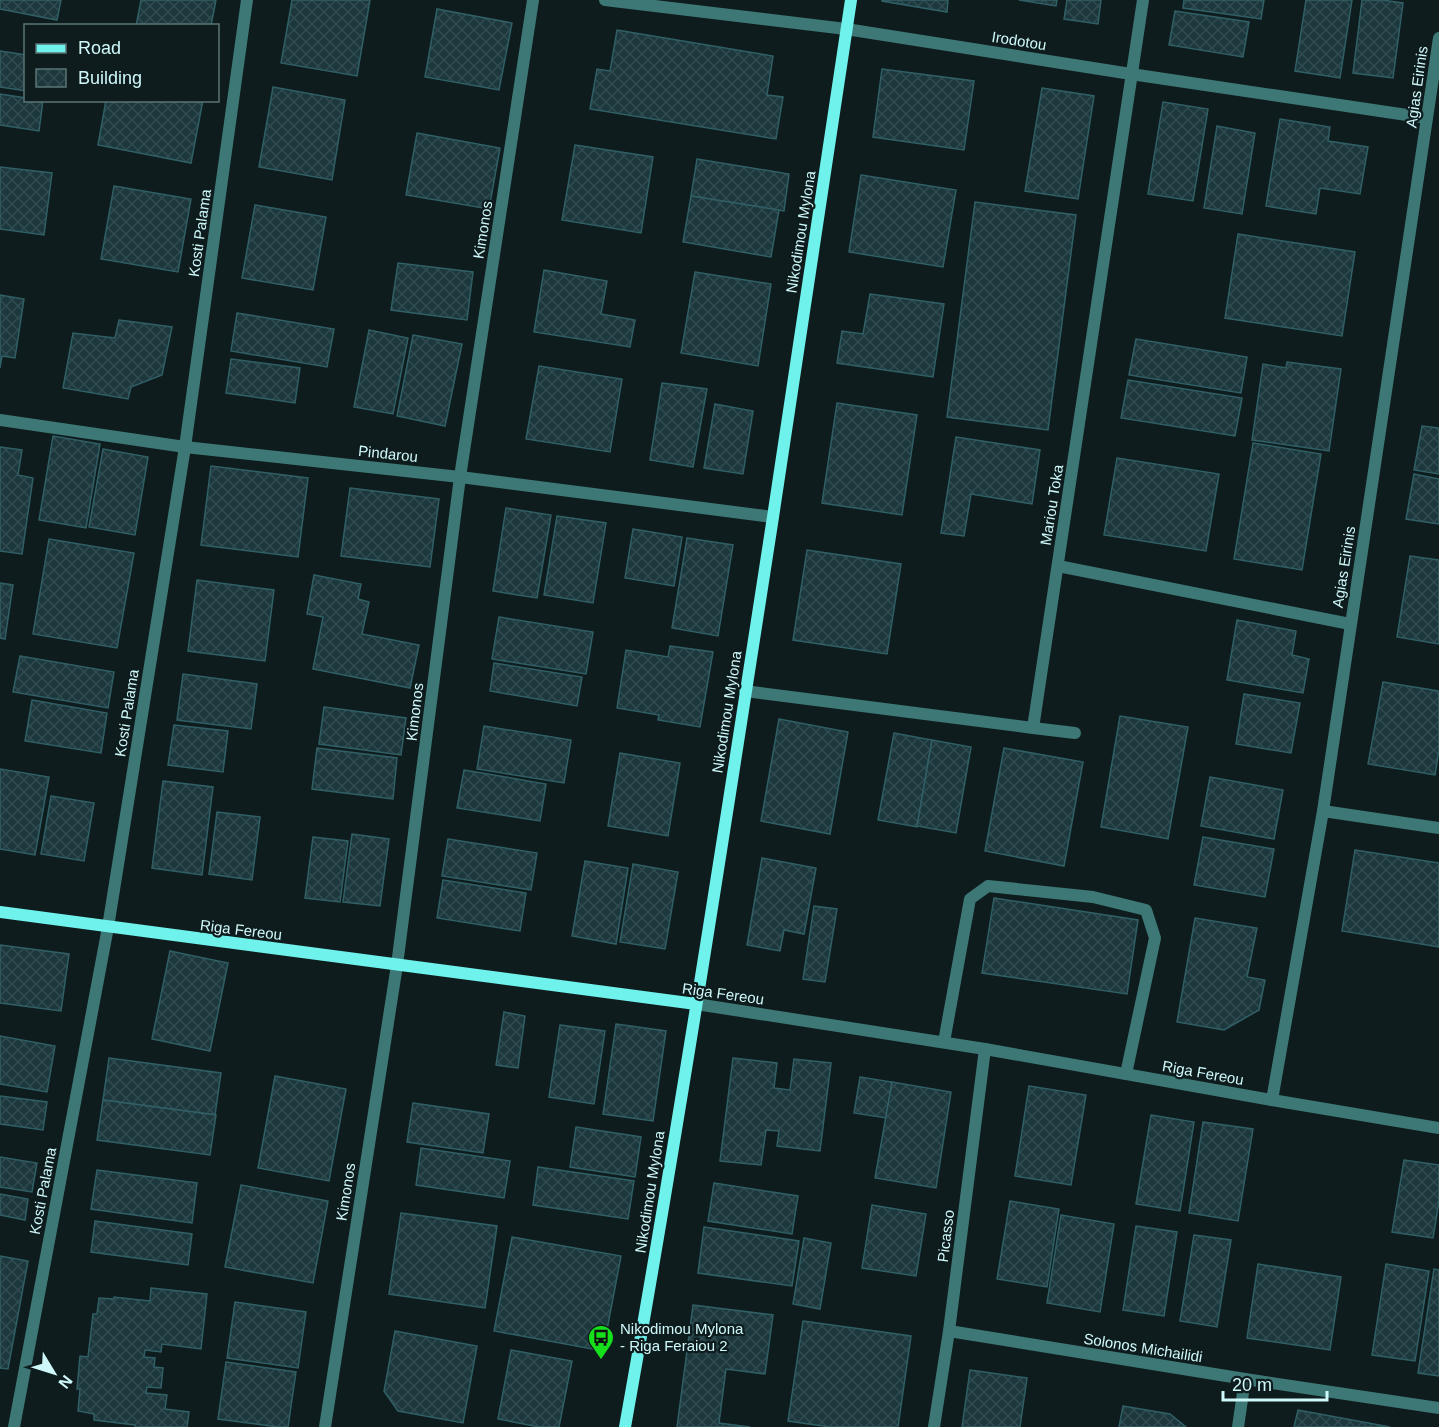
<svg xmlns="http://www.w3.org/2000/svg" width="1439" height="1427" font-family="Helvetica,sans-serif">
<style>
.building{fill:url(#building-cross-hatch);stroke:#305f66;stroke-width:1.5}
.lines{fill:none;stroke-linecap:round;stroke-linejoin:round}
.lane{stroke:#3d7876;stroke-width:12}
.street{stroke:#3d7876;stroke-width:12}
.secondary{stroke:#6ff1ec;stroke-width:12}
.labels{text-anchor:middle;stroke-width:4.5;stroke-linejoin:round;paint-order:stroke}
.street-label{font-size:15px;fill:#cff8fa;stroke:#0e1c1d}
.poi-label{font-size:15px;fill:#cff8fa;stroke:#0e1c1d;text-anchor:start}
</style>
<defs>
<pattern id="building-cross-hatch" width="8" height="8" patternUnits="userSpaceOnUse" patternTransform="scale(1.5)"><rect width="8" height="8" fill="#1c383d"/><path d="M0 0l8 8M0 8l8-8" fill="none" stroke="#314c50"/></pattern>
</defs>
<rect width="100%" height="100%" fill="#0e1c1d"/>
<g class="building">
<polygon points="0,0 61,0 57,20 0,9"/>
<polygon points="141,0 216,0 211,26 136,26"/>
<polygon points="292,0 370,0 357,76 281,63"/>
<polygon points="882,0 948,0 947,12 882,1"/>
<polygon points="1019,0 1057,0 1056,6"/>
<polygon points="1067,0 1101,0 1098,24 1064,19"/>
<polygon points="1184,0 1264,0 1261,19 1183,8"/>
<polygon points="1306,0 1352,0 1340,78 1295,71"/>
<polygon points="1362,0 1382,0 1403,3 1393,78 1353,73"/>
<polygon points="437,9 512,23 499,90 425,77"/>
<polygon points="1175,11 1249,22 1243,57 1169,45"/>
<polygon points="617,30 773,56 767,95 783,97 776,139 590,109 597,69 610,71"/>
<polygon points="0,51 26,55 26,91 0,87"/>
<polygon points="882,69 974,81 964,150 873,137"/>
<polygon points="273,87 345,100 332,180 259,167"/>
<polygon points="1042,88 1094,96 1078,199 1025,191"/>
<polygon points="0,94 26,98 26,100 43,100 39,131 0,125"/>
<polygon points="106,100 203,100 191,163 98,145"/>
<polygon points="1163,102 1208,109 1193,201 1148,194"/>
<polygon points="1280,119 1330,127 1328,141 1368,147 1360,194 1320,188 1316,214 1266,206"/>
<polygon points="1217,126 1255,133 1242,214 1204,208"/>
<polygon points="417,133 500,148 489,209 406,195"/>
<polygon points="575,145 653,157 641,233 562,220"/>
<polygon points="697,159 789,174 784,211 691,196"/>
<polygon points="0,167 52,173 44,235 0,229"/>
<polygon points="861,175 956,190 943,267 849,252"/>
<polygon points="114,186 191,199 178,272 101,259"/>
<polygon points="691,196 779,210 771,257 683,242"/>
<polygon points="975,202 1076,215 1048,430 947,417"/>
<polygon points="255,205 326,217 313,290 242,278"/>
<polygon points="1238,234 1355,252 1342,336 1225,318"/>
<polygon points="398,263 473,272 467,320 391,310"/>
<polygon points="544,270 607,281 601,314 635,320 630,347 534,332"/>
<polygon points="695,272 771,284 758,366 681,353"/>
<polygon points="870,294 944,304 933,377 837,363 842,331 863,334"/>
<polygon points="0,295 24,299 15,358 2,356 0,368"/>
<polygon points="237,313 334,329 327,367 231,351"/>
<polygon points="119,320 172,327 162,375 131,387 128,399 63,388 73,333 115,338"/>
<polygon points="369,330 408,338 393,414 354,407"/>
<polygon points="413,335 462,344 445,426 397,416"/>
<polygon points="1136,339 1247,357 1241,393 1129,375"/>
<polygon points="231,359 300,368 295,403 226,393"/>
<polygon points="1287,362 1341,369 1329,451 1252,440 1263,364 1286,368"/>
<polygon points="539,366 622,379 610,452 526,439"/>
<polygon points="1128,380 1242,398 1235,436 1121,418"/>
<polygon points="662,383 707,389 693,467 650,460"/>
<polygon points="837,403 917,415 902,515 822,503"/>
<polygon points="715,404 753,411 743,474 704,468"/>
<polygon points="1422,426 1439,428 1439,474 1414,470"/>
<polygon points="53,436 100,444 86,528 39,520"/>
<polygon points="956,437 1040,450 1032,504 971,494 964,536 941,533"/>
<polygon points="1253,443 1321,454 1302,570 1234,559"/>
<polygon points="0,447 22,450 18,475 33,478 22,554 0,551"/>
<polygon points="103,449 148,457 135,535 89,527"/>
<polygon points="1117,458 1219,474 1206,551 1104,535"/>
<polygon points="211,466 308,478 298,557 201,545"/>
<polygon points="1414,474 1439,479 1439,524 1406,519"/>
<polygon points="350,488 439,499 430,567 341,556"/>
<polygon points="506,508 551,515 537,598 493,591"/>
<polygon points="557,516 606,523 593,603 544,595"/>
<polygon points="633,529 682,537 674,586 625,578"/>
<polygon points="687,538 733,545 718,636 672,628"/>
<polygon points="49,539 134,553 117,648 33,634"/>
<polygon points="807,550 901,564 887,654 793,640"/>
<polygon points="1410,556 1439,560 1439,644 1397,637"/>
<polygon points="314,575 361,584 358,599 369,602 362,634 419,645 410,688 313,669 323,617 307,614"/>
<polygon points="197,580 274,590 265,661 188,651"/>
<polygon points="0,583 13,585 5,639 0,638"/>
<polygon points="499,617 593,632 586,674 492,659"/>
<polygon points="1237,620 1296,631 1292,655 1309,659 1303,693 1227,680"/>
<polygon points="670,646 713,652 700,727 658,720 659,715 617,708 626,650 668,657"/>
<polygon points="20,656 114,672 108,708 13,692"/>
<polygon points="494,663 582,677 577,706 490,691"/>
<polygon points="183,674 257,684 251,729 177,720"/>
<polygon points="1383,682 1439,691 1439,750 1435,775 1368,764"/>
<polygon points="1244,694 1300,703 1291,753 1236,744"/>
<polygon points="32,700 107,713 101,753 25,741"/>
<polygon points="324,707 406,718 401,755 319,744"/>
<polygon points="1120,716 1188,727 1168,839 1101,827"/>
<polygon points="779,719 848,732 830,834 761,821"/>
<polygon points="174,725 228,731 223,772 168,765"/>
<polygon points="484,726 571,740 564,783 477,769"/>
<polygon points="894,733 932,740 917,827 878,820"/>
<polygon points="932,740 971,747 956,833 917,826"/>
<polygon points="317,748 397,758 393,799 312,789"/>
<polygon points="1004,748 1083,762 1064,866 985,851"/>
<polygon points="620,753 680,763 668,836 608,826"/>
<polygon points="0,769 49,777 35,855 0,849"/>
<polygon points="464,770 546,784 540,821 457,808"/>
<polygon points="1210,777 1283,790 1274,839 1201,826"/>
<polygon points="163,781 213,787 202,875 152,868"/>
<polygon points="51,796 94,803 84,861 41,854"/>
<polygon points="217,812 260,817 252,880 209,874"/>
<polygon points="352,834 389,839 380,906 343,902"/>
<polygon points="313,837 348,841 340,902 305,898"/>
<polygon points="1203,837 1274,849 1265,897 1194,885"/>
<polygon points="448,839 537,853 531,890 442,876"/>
<polygon points="1355,850 1439,863 1439,947 1342,931"/>
<polygon points="762,858 816,868 804,934 784,930 780,951 747,945"/>
<polygon points="585,861 628,868 616,944 572,936"/>
<polygon points="633,864 678,872 665,949 620,942"/>
<polygon points="443,880 526,893 520,931 437,918"/>
<polygon points="994,898 1138,920 1127,994 982,973"/>
<polygon points="814,906 837,909 825,982 803,979"/>
<polygon points="1195,918 1257,928 1247,977 1265,980 1259,1010 1224,1030 1177,1022"/>
<polygon points="0,945 69,954 61,1011 0,1003"/>
<polygon points="170,951 228,963 210,1051 152,1039"/>
<polygon points="504,1012 525,1016 518,1068 496,1065"/>
<polygon points="616,1024 666,1031 653,1121 603,1114"/>
<polygon points="560,1025 605,1031 594,1104 549,1097"/>
<polygon points="0,1036 55,1046 47,1092 0,1084"/>
<polygon points="109,1058 221,1073 215,1115 103,1100"/>
<polygon points="733,1058 777,1063 774,1088 790,1090 794,1059 831,1063 820,1151 777,1146 779,1131 766,1130 761,1165 720,1161"/>
<polygon points="275,1076 346,1089 329,1181 258,1168"/>
<polygon points="860,1077 892,1082 886,1118 854,1113"/>
<polygon points="892,1082 951,1092 936,1188 875,1178"/>
<polygon points="1029,1086 1086,1095 1071,1185 1015,1176"/>
<polygon points="0,1096 47,1102 43,1130 0,1124"/>
<polygon points="103,1100 216,1115 210,1155 97,1140"/>
<polygon points="413,1103 489,1114 483,1153 407,1142"/>
<polygon points="1151,1115 1194,1122 1180,1211 1136,1204"/>
<polygon points="1203,1122 1253,1129 1238,1221 1189,1213"/>
<polygon points="576,1127 641,1137 635,1177 570,1167"/>
<polygon points="421,1148 510,1161 504,1198 416,1185"/>
<polygon points="0,1157 37,1163 32,1192 0,1187"/>
<polygon points="1404,1160 1439,1165 1439,1201 1433,1238 1392,1232"/>
<polygon points="538,1167 634,1181 628,1219 533,1205"/>
<polygon points="97,1170 197,1183 192,1223 91,1209"/>
<polygon points="714,1183 798,1196 792,1234 708,1221"/>
<polygon points="241,1185 328,1201 313,1283 225,1267"/>
<polygon points="0,1194 28,1199 25,1220 0,1215"/>
<polygon points="1010,1201 1059,1209 1047,1287 997,1279"/>
<polygon points="872,1205 926,1214 916,1276 862,1268"/>
<polygon points="401,1213 497,1226 485,1308 389,1294"/>
<polygon points="1061,1215 1114,1224 1100,1312 1047,1303"/>
<polygon points="95,1221 192,1234 188,1265 91,1252"/>
<polygon points="1136,1226 1177,1232 1164,1316 1123,1310"/>
<polygon points="704,1227 799,1241 792,1286 698,1273"/>
<polygon points="1194,1235 1231,1240 1217,1327 1180,1321"/>
<polygon points="512,1237 621,1256 603,1351 494,1331"/>
<polygon points="804,1238 831,1243 820,1309 793,1304"/>
<polygon points="0,1256 28,1261 8,1369 0,1368"/>
<polygon points="1258,1264 1341,1277 1330,1350 1247,1338"/>
<polygon points="1386,1264 1429,1271 1415,1361 1372,1355"/>
<polygon points="1434,1269 1439,1270 1439,1376 1418,1373"/>
<polygon points="151,1288 207,1294 201,1349 162,1344 161,1352 145,1350 144,1357 155,1358 154,1367 163,1368 161,1388 147,1387 146,1393 167,1395 165,1409 189,1412 187,1427 135,1427 135,1425 94,1420 94,1414 78,1411 80,1389 77,1389 80,1356 88,1357 93,1314 97,1314 99,1298 114,1299 114,1297 150,1301"/>
<polygon points="235,1302 306,1312 298,1368 227,1358"/>
<polygon points="693,1305 773,1315 765,1374 726,1369 719,1423 750,1427 677,1427"/>
<polygon points="803,1321 911,1336 898,1427 830,1427 788,1421"/>
<polygon points="395,1331 477,1346 463,1423 398,1411 384,1391"/>
<polygon points="511,1350 572,1361 559,1427 539,1427 498,1419"/>
<polygon points="226,1362 296,1372 288,1427 278,1427 218,1419"/>
<polygon points="970,1370 1027,1378 1020,1427 962,1427"/>
<polygon points="1123,1406 1170,1414 1186,1427 1119,1427"/>
<polygon points="1298,1410 1390,1427 1294,1427"/>
</g>
<g class="lines">
<g class="lane">
<polyline points="1033,728 1075,733"/>
<polyline points="944,1042 970,899 988,886 1093,897 1146,910 1155,938 1126,1074"/>
</g>
<g class="street">
<polyline points="605,0 846,29 1131,74 1427,118"/>
<polyline points="0,420 185,447 460,477 773,517"/>
<polyline points="1058,566 1350,624"/>
<polyline points="745,691 1033,728 1143,0"/>
<polyline points="1323,811 1439,828"/>
<polyline points="696,1004 985,1049 1272,1100 1439,1128"/>
<polyline points="1272,1100 1323,811 1439,38"/>
<polyline points="949,1331 1245,1379 1439,1408"/>
<polyline points="14,1427 108,927 185,447 247,0"/>
<polyline points="325,1427 397,965 460,477 533,0"/>
<polyline points="934,1427 949,1331 985,1049"/>
<polyline points="1238,1427 1245,1379"/>
</g>
<g class="secondary">
<polyline points="0,912 696,1004"/>
<path d="M 625,1427 C 679,1125 726,821 773,517 C 800,345 824,172 851,0"/>
</g>
</g>
<defs>
<symbol id="bus-pin" viewBox="-11 -11 22 30"><path d="M0 17L-7.5 6A9.5 9.5 0 1 1 7.5 6Z" fill="#16e01c" stroke="#0e1c1d"/><path d="M-5-6H5V4H4V6H2V4H-2V6H-4V4H-5ZM-3.5-4V0h7V-4ZM-3.5 1.2v1.5H-2V1.2ZM2 1.2v1.5H3.5V1.2Z" fill="#111"/></symbol>
</defs>
<g fill-rule="evenodd">
<use href="#bus-pin" x="586" y="1323" width="30" height="40"/>
</g>
<g class="labels">
<g class="street-label">
<text transform="translate(1019 41) rotate(9)" y="5">Irodotou</text>
<text transform="translate(1417 87) rotate(-82)" y="5">Agias Eirinis</text>
<text transform="translate(483 230) rotate(-81)" y="5">Kimonos</text>
<text transform="translate(801 232) rotate(-81)" y="5">Nikodimou Mylona</text>
<text transform="translate(200 233) rotate(-82)" y="5">Kosti Palama</text>
<text transform="translate(388 454) rotate(6)" y="5">Pindarou</text>
<text transform="translate(1052 505) rotate(-81)" y="5">Mariou Toka</text>
<text transform="translate(1344 567) rotate(-81)" y="5">Agias Eirinis</text>
<text transform="translate(415 712) rotate(-83)" y="5">Kimonos</text>
<text transform="translate(727 712) rotate(-81)" y="5">Nikodimou Mylona</text>
<text transform="translate(127 713) rotate(-81)" y="5">Kosti Palama</text>
<text transform="translate(241 930) rotate(7)" y="5">Riga Fereou</text>
<text transform="translate(723 994) rotate(8)" y="5">Riga Fereou</text>
<text transform="translate(1203 1073) rotate(10)" y="5">Riga Fereou</text>
<text transform="translate(43 1191) rotate(-79)" y="5">Kosti Palama</text>
<text transform="translate(346 1192) rotate(-81)" y="5">Kimonos</text>
<text transform="translate(650 1192) rotate(-81)" y="5">Nikodimou Mylona</text>
<text transform="translate(946 1236) rotate(-83)" y="5">Picasso</text>
<text transform="translate(1143 1348) rotate(9)" y="5">Solonos Michailidi</text>
</g>
<g class="poi-label">
<text x="620" y="1334">Nikodimou Mylona<tspan x="620" dy="17">- Riga Feraiou 2</tspan></text>
</g>
</g>
<rect x="24" y="24" width="195" height="78" fill="#0e1c1d" stroke="#5b7475" stroke-width="1.5"/>
<rect x="36" y="44" width="30" height="9" fill="#6ff1ec" stroke="#5b7475" stroke-width="1.5"/>
<text x="78" y="54" font-size="18" fill="#cff8fa">Road</text>
<rect x="36" y="69" width="30" height="18" fill="url(#building-cross-hatch)" stroke="#5b7475" stroke-width="1.5"/>
<text x="78" y="84" font-size="18" fill="#cff8fa">Building</text>
<g transform="translate(54 1373) rotate(128)" stroke="#0e1c1d" stroke-width="4.5" paint-order="stroke">
<path d="M0-4.5L10 22L0 15L-10 22Z" fill="#cff8fa"/>
<text y="-9" font-size="16" font-weight="bold" text-anchor="middle" fill="#cff8fa">N</text>
</g>
<path d="M1223 1391v9h104v-9" fill="none" stroke="#cff8fa" stroke-width="3"/>
<text x="1232" y="1391" font-size="18" fill="#cff8fa" stroke="#0e1c1d" stroke-width="4.5" paint-order="stroke">20 m</text>
</svg>
